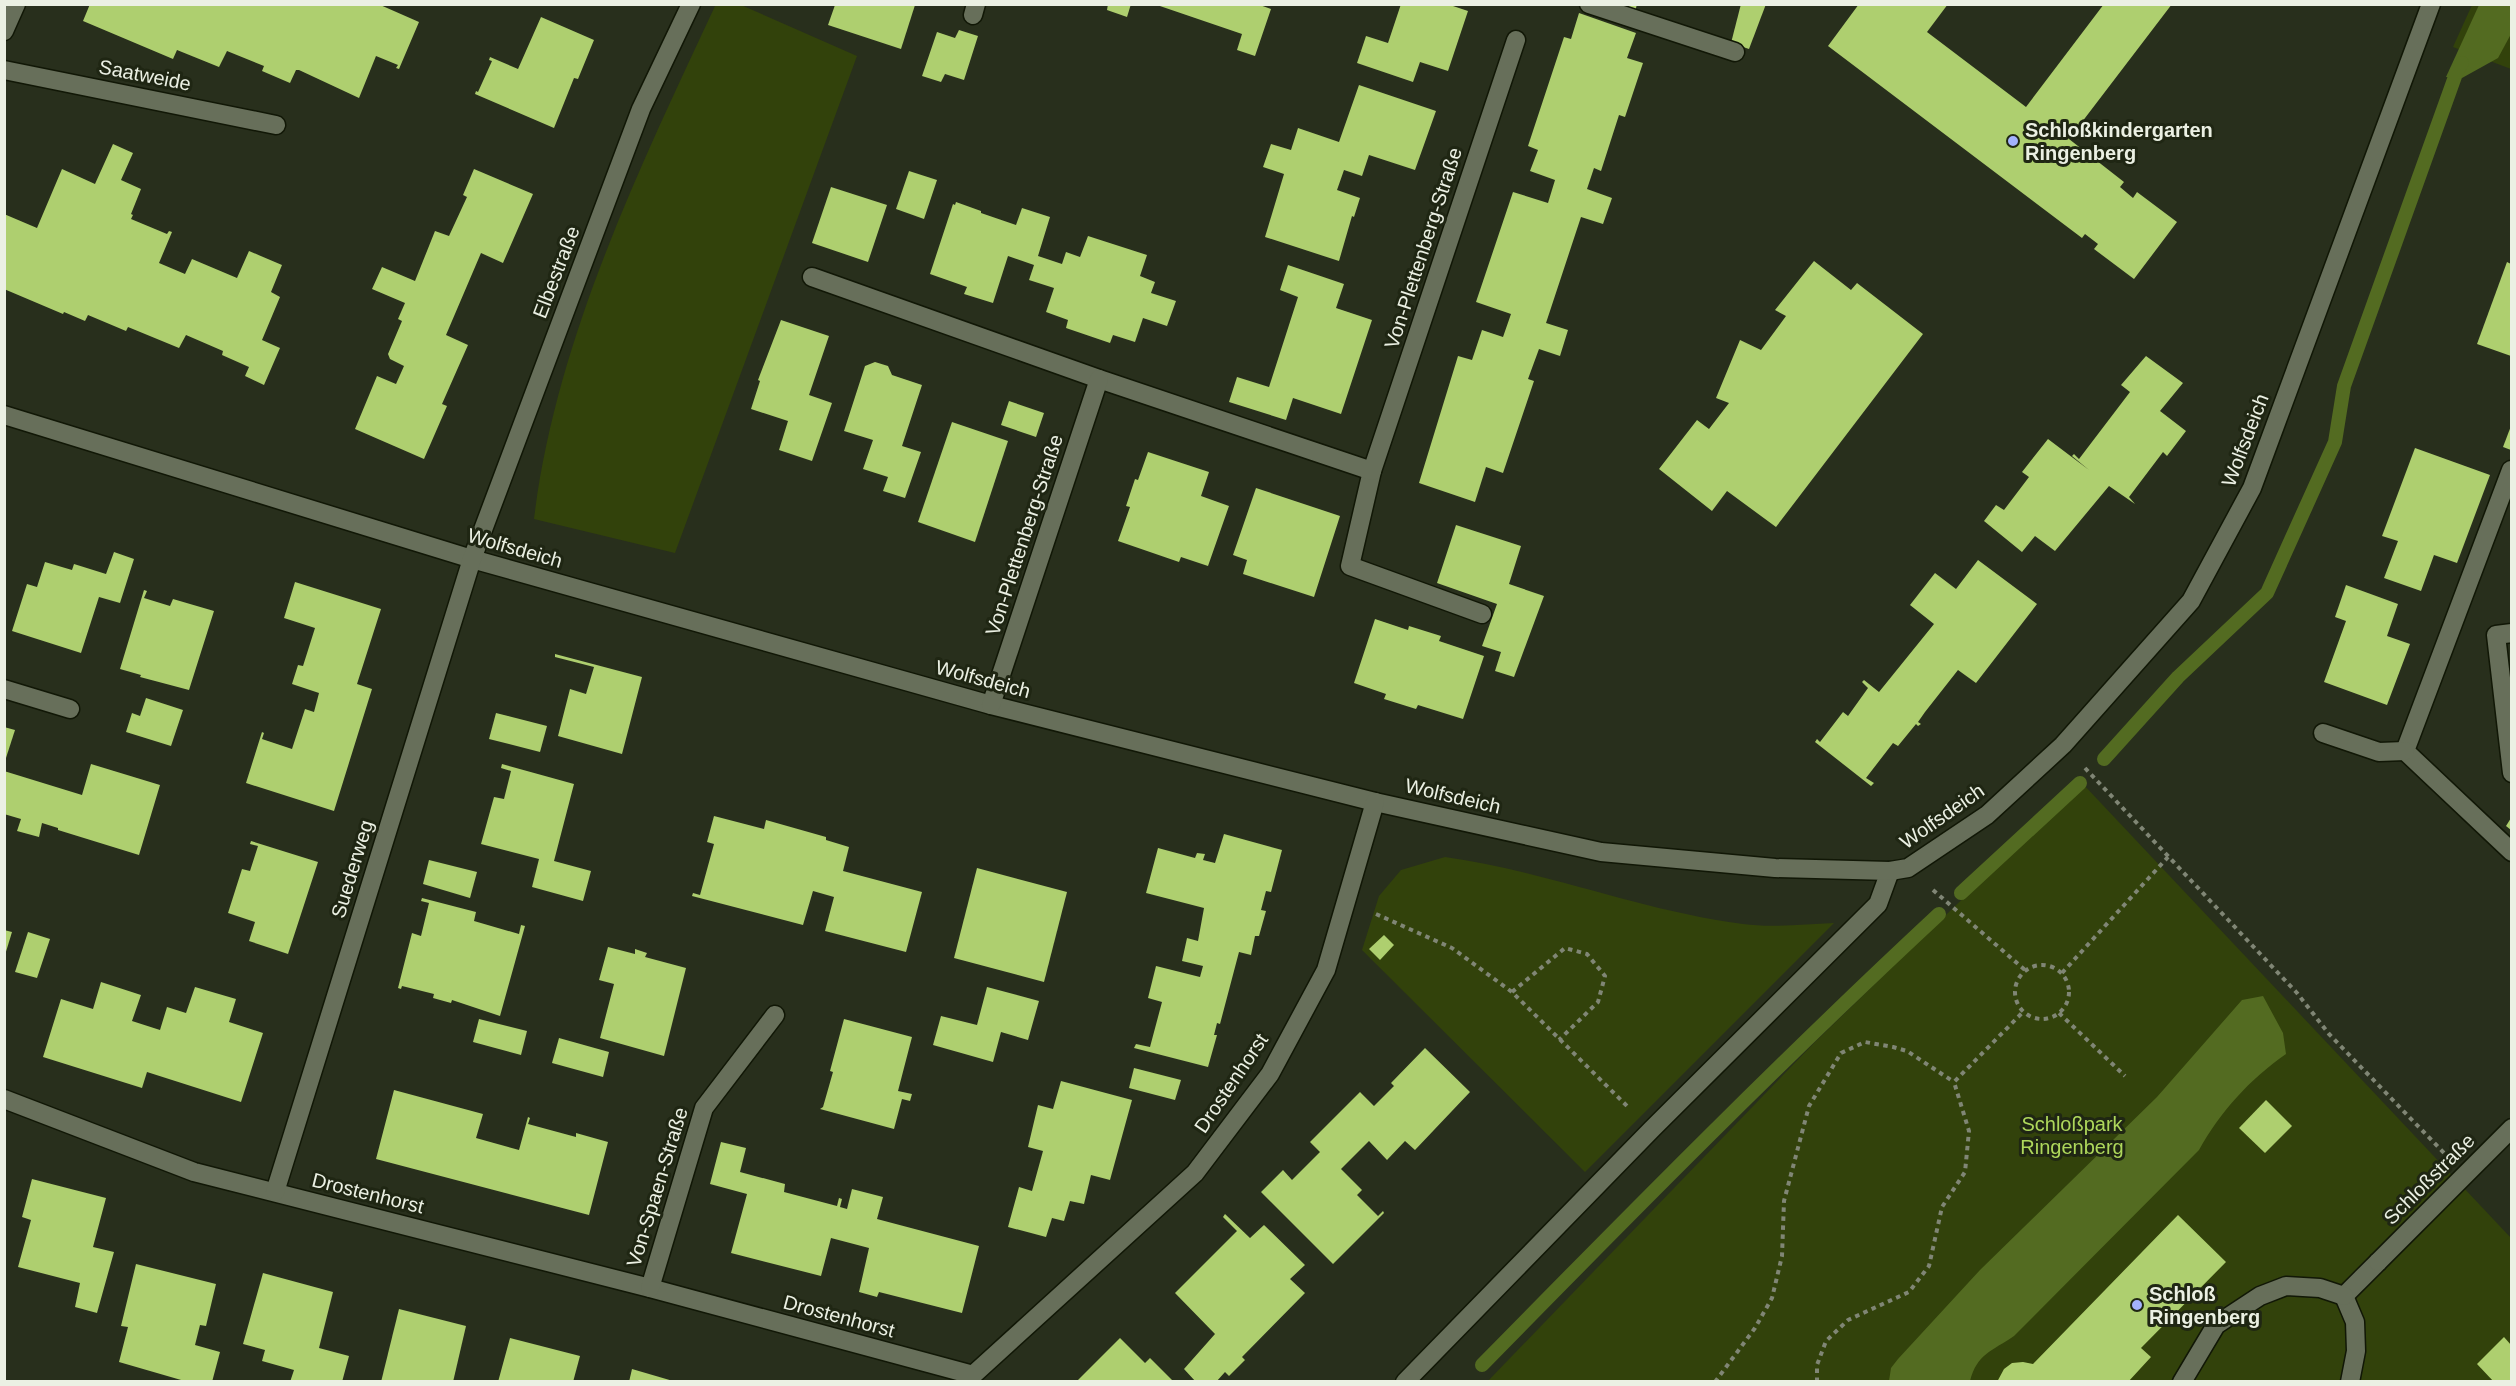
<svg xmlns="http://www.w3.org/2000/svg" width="2516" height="1386" font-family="Arial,sans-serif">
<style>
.green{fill:#32420b}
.water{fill:#536b21}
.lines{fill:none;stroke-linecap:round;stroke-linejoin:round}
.stream{stroke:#536b21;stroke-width:14}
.building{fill:#aecf6f}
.service-casing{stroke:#111706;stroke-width:21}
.minor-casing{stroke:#111706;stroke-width:21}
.path{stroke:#808675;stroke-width:4;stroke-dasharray:4.5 4.5;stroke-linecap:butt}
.service{stroke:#676f5a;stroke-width:18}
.minor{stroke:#676f5a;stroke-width:18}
.poi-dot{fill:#a3b2fd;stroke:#1f2613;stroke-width:2}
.labels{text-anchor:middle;stroke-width:6;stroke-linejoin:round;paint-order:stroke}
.street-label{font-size:20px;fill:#ebf0e3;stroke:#1f2613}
.poi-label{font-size:20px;font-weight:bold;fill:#ebf0e3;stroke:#1f2613;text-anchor:start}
.park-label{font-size:20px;fill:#aed75b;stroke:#1f2613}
</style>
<rect width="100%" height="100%" fill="#282f1c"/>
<g class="green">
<path d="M 716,4 L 741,5 L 857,56 L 675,553 L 534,519 C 556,339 640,167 716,4 Z"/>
<polygon points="2472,5 2511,5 2511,69 2453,47"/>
<polygon points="2082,783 2511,1238 2511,1381 1487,1382 1814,1043"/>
<path d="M 1445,857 C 1546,871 1641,911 1743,924 C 1772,928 1804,924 1834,923 L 1585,1172 L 1362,950 L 1379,896 L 1401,870 Z"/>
</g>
<g class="water">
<polygon points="2479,5 2511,5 2511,34 2498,58 2462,78 2446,77"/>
<path d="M 2263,996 L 2283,1033 L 2286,1054 C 2250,1079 2220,1112 2199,1150 L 2014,1336 C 1992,1351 1977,1354 1970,1381 L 1889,1381 L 1891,1368 L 1898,1359 L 1980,1270 L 2157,1097 L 2242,1000 Z"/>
</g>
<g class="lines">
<g class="stream">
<polyline points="2104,759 2178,677 2267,593 2335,442 2344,386 2457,71 2462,63"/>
<polyline points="1961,893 2080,783"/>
<path d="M 1482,1365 C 1632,1212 1782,1060 1939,914"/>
</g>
</g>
<g class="building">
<polygon points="90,4 378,4 419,22 399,69 396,68 398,65 376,56 359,98 299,70 296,70 290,83 262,71 264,66 227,51 219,67 177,50 173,59 83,21"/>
<polygon points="1108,4 1131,4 1127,17 1107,10"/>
<polygon points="1154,4 1257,4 1271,9 1255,56 1237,50 1242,34"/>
<polygon points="1401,4 1447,4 1468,11 1448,71 1420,62 1413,82 1357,63 1366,36 1388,43"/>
<polygon points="1613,4 1637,4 1635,12"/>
<polygon points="1741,4 1766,4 1749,49 1731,43"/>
<polygon points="1859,4 1948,4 1927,32 2026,107 2104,4 2172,4 2069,139 2124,182 2120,187 2133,198 2137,192 2177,222 2134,279 2094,249 2098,244 2085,234 2082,238 1828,46"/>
<polygon points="835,5 915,5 901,49 828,25"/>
<polygon points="1579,13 1636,33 1627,58 1643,63 1625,117 1619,115 1601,171 1594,168 1587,189 1612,198 1603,224 1581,217 1546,323 1568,330 1560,356 1539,349 1528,379 1534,381 1503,473 1486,467 1475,502 1419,483 1458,356 1472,360 1482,330 1503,337 1511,314 1476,302 1513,192 1548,203 1555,180 1530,171 1538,150 1528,146 1564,37 1571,39"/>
<polygon points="541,17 594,40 578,79 574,78 554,128 475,94 476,91 478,92 492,61 489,60 490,57 518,69"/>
<polygon points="959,30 978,36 964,80 945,74 941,82 922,76 937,32 955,38"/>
<polygon points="1359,85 1436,111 1415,170 1369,155 1362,176 1344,170 1337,190 1360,198 1354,217 1352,216 1339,261 1265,237 1284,174 1263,167 1271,144 1291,150 1298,128 1339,142"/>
<polygon points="113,144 133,153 121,180 141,189 131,214 133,215 131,219 167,234 169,231 172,232 159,263 185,274 192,259 237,278 249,251 282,265 271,292 280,297 262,340 280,348 264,385 245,376 249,367 222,355 223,351 186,335 179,348 128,327 126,331 88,315 85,321 64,312 63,314 4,289 4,214 37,228 62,169 95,184"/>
<polygon points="474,169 533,194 503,263 481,253 446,335 468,345 442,404 447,406 424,459 355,429 377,376 396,384 404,366 390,359 388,354 402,321 398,319 405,303 372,289 382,267 415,281 435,231 449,236 467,197 463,195"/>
<polygon points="909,171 937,180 924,219 896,209"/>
<polygon points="831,187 887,205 868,262 812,243"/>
<polygon points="956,202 981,211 981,213 1016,225 1022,208 1050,217 1038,256 1062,264 1066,252 1080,257 1088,236 1147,255 1140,276 1155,282 1151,293 1176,301 1167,326 1143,318 1135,342 1113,335 1110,343 1066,328 1068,320 1046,312 1054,288 1029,280 1034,265 1008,256 993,303 964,294 967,287 930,274 953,204 955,205"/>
<polygon points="1814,261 1851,290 1857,283 1923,334 1776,527 1727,491 1712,511 1659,469 1697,420 1709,429 1729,403 1716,398 1740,340 1761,350 1786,316 1775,310"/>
<polygon points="2507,262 2511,264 2511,356 2477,344"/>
<polygon points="1288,265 1344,284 1336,308 1372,320 1341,414 1293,398 1286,420 1229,402 1237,377 1269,387 1298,297 1280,290"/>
<polygon points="781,320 829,336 809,395 832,403 812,461 779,450 788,421 751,409 760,381 758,380"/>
<polygon points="2146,356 2183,383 2160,411 2186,431 2167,456 2163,452 2129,497 2135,504 2109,486 2055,551 2035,536 2022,552 1984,521 1996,505 2004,510 2029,477 2022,472 2048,439 2089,470 2072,456 2074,454 2079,459 2130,392 2121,385"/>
<polygon points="875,362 888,366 892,375 922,385 902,446 921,452 905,498 883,491 888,477 863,469 873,440 844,431 865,366"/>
<polygon points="1009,401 1044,413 1036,437 1001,425"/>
<polygon points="952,422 1008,441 975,542 918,522"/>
<polygon points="2511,426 2511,450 2503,447"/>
<polygon points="2415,448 2490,475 2457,563 2434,555 2421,591 2384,578 2398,541 2382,536"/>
<polygon points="1148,452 1209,472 1201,496 1229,506 1208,566 1181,557 1179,562 1118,541 1130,507 1126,506 1135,479 1138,480"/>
<polygon points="1256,488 1340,516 1314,597 1243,574 1247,560 1233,555"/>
<polygon points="1456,525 1521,546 1509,584 1544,596 1514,677 1495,671 1501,652 1482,646 1497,604 1437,583"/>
<polygon points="114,552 134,559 120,603 99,597 81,653 12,631 27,584 37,587 45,562 72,570 74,564 106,574"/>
<polygon points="1978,560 2037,604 1976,683 1958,670 1925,712 1918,722 1921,724 1918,726 1916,724 1898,746 1893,743 1866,778 1874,783 1871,786 1815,742 1817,739 1820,742 1843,712 1848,716 1868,688 1862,682 1864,680 1879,692 1934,624 1910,605 1935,573 1956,589"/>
<polygon points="295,582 381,609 357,684 372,689 334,811 246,783 262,732 264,733 262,739 292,749 305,709 314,712 319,693 292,684 298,665 303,666 315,628 284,618"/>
<polygon points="2346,585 2398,604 2387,636 2410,644 2387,705 2324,682 2346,621 2335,617"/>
<polygon points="144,590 147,591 144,598 170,606 173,599 214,611 189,690 140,677 141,675 120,669"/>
<polygon points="1375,619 1408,630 1409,626 1441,636 1439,641 1484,656 1463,719 1418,705 1416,709 1384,699 1386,694 1354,683"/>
<polygon points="555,654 642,677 622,754 558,736 570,689 586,694 594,667 555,657"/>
<polygon points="146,698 183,710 171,746 126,732 132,713 140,716"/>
<polygon points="496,713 547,726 540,752 489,739"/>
<polygon points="4,727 15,730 5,761 4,761"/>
<polygon points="91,764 160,785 139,855 58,830 58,828 42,823 39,837 17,831 21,819 4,814 4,771 82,795"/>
<polygon points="502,764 574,784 554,861 591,871 583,901 532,887 539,859 481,844 494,797 504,799 511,771 501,768"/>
<polygon points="714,816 764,829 766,820 826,837 826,840 849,847 843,871 922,892 906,952 825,931 834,897 813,891 803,925 692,896 693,893 700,895 714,844 707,842"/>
<polygon points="2511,818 2511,830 2506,826"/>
<polygon points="1224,834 1282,850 1271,892 1266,891 1261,910 1266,911 1259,936 1255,936 1251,955 1239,952 1220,1024 1217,1023 1214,1035 1217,1035 1208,1067 1134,1048 1136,1044 1150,1047 1162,1002 1148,998 1156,966 1200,977 1203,966 1182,961 1187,938 1198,941 1204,908 1146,893 1158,848 1195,858 1197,853 1205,854 1203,860 1215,863"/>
<polygon points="251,841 318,862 288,954 249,941 255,922 228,913 242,869 250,871 258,846 250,844"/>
<polygon points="429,860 477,872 470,898 423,884"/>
<polygon points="977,868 1067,892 1044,982 954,958"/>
<polygon points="422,898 476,912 474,921 519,934 521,925 525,926 500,1016 452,1000 451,1003 433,998 434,994 402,986 401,989 398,988 412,933 421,936 429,903 421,901"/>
<polygon points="4,930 12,932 5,955 4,955"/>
<polygon points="28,932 50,939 37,978 15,972"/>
<polygon points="1384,935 1394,945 1380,960 1369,949"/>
<polygon points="608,947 635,954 635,949 647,953 645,957 686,968 664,1056 600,1038 614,984 599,980"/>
<polygon points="101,982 141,995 132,1021 160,1030 167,1007 186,1013 195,987 236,999 229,1022 263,1033 241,1102 147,1072 142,1088 43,1057 61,999 93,1009"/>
<polygon points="987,987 1039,1001 1028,1040 1001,1032 993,1062 933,1045 941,1016 977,1025"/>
<polygon points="479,1019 527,1031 521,1055 473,1042"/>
<polygon points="844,1019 912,1037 898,1091 912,1094 910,1101 902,1099 894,1129 820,1109 823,1107 833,1072 830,1071"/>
<polygon points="559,1038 609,1052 603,1077 552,1063"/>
<polygon points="1425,1048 1470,1092 1415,1150 1405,1141 1387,1160 1369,1141 1341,1169 1362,1190 1357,1195 1378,1216 1383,1211 1384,1213 1333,1264 1261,1192 1283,1170 1292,1180 1320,1152 1310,1142 1360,1092 1374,1106 1394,1086 1391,1083"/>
<polygon points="1134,1068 1181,1080 1175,1100 1129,1088"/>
<polygon points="1061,1081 1132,1100 1110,1180 1091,1175 1084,1204 1070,1201 1064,1221 1052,1218 1046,1237 1008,1227 1019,1187 1032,1191 1043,1151 1028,1147 1038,1105 1053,1109"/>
<polygon points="394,1090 483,1114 476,1138 519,1150 528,1117 530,1118 528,1124 576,1137 576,1133 608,1142 589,1215 376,1159"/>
<polygon points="2266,1100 2292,1126 2265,1153 2239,1128"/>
<polygon points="721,1142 746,1148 740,1172 785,1184 784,1192 837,1206 839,1198 842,1199 840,1207 847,1209 852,1189 883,1197 877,1219 979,1246 962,1313 879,1292 877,1297 859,1292 869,1248 831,1238 821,1276 731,1253 747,1194 710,1184"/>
<polygon points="32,1179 106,1198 93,1247 114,1252 97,1313 75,1307 80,1283 18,1267 31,1220 22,1217"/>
<polygon points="1225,1214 1250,1238 1264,1225 1305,1265 1290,1279 1305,1293 1242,1357 1245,1360 1229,1376 1225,1372 1216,1382 1196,1382 1184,1369 1215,1334 1175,1293 1237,1231 1223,1217"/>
<polygon points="2178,1215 2226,1262 2141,1348 2151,1357 2128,1382 1997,1382 2004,1369 2012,1363 2023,1362 2033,1364"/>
<polygon points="136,1264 216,1284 206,1326 200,1325 195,1345 220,1352 212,1382 188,1382 119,1362 128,1327 121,1326"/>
<polygon points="263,1273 333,1292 319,1348 349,1356 342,1382 290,1382 294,1370 262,1361 265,1350 243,1344"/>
<polygon points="399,1309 466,1326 453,1382 381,1382"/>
<polygon points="2504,1337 2511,1345 2511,1382 2494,1382 2477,1364"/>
<polygon points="510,1338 580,1356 573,1382 498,1382"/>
<polygon points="1120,1338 1145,1363 1150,1358 1174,1382 1080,1382 1078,1380"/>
<polygon points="632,1369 673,1381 673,1382 629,1382"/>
</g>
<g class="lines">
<defs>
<g id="service">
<polyline points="1589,4 1735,52"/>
<polyline points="973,15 976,4"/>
<polyline points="2511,470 2405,751 2512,852"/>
<polyline points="1372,471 1350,566 1482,614"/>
<polyline points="2512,633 2496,635 2512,773"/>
<polyline points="2323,733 2379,752 2405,751"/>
<polyline points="2344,1296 2355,1322 2356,1351 2350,1382"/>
<polyline points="2344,1296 2378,1262"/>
<polyline points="1405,1382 1652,1129 1878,904 1890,871"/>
<polyline points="2182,1382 2216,1325 2260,1296 2286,1286 2320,1288 2344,1296"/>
</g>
<g id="minor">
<polyline points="4,31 16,4"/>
<polyline points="4,70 276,125"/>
<polyline points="812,277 1099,379 1372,471 1516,40"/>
<polyline points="4,415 472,559 991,705 1375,802 1601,852 1775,868 1890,871 1908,868 1987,815 2063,745 2191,601 2252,488 2431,4"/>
<polyline points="4,689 70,709"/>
<polyline points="991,705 1099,379"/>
<polyline points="4,1099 194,1172 650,1288 973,1375 1195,1173 1270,1074 1326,970 1375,802"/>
<polyline points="275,1192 472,559 641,109 691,4"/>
<polyline points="2378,1262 2512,1128"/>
<polyline points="650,1288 704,1108 775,1015"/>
</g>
</defs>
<use href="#service" class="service-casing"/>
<use href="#minor" class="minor-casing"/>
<g class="path">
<polyline points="2085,768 2297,993 2329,1034 2444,1153"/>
<polyline points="1933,890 2025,970"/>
<polyline points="1376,914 1452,948 1512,992 1629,1108"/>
<circle cx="2042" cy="992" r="27"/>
<polyline points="2062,973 2168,857"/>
<polyline points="1512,992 1565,948 1587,954 1605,976 1598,1002 1559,1040"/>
<polyline points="2059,1013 2125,1076"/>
<polyline points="1715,1382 1755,1328 1772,1298 1782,1256 1784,1201 1809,1106 1841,1053 1865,1042 1893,1047 1907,1051 1954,1082"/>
<polyline points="1817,1382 1817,1365 1826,1341 1848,1320 1909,1292 1929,1266 1942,1207 1965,1172 1969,1131 1954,1082 2023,1012"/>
</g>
<use href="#service" class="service"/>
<use href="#minor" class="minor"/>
</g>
<g class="poi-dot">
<circle cx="2013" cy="141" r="6"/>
<circle cx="2137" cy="1305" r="6"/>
</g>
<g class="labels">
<g class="street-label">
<text transform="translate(145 75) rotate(11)" y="7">Saatweide</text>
<text transform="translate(1423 248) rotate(-72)" y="7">Von-Plettenberg-Straße</text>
<text transform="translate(556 272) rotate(-69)" y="7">Elbestraße</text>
<text transform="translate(2245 440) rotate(-69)" y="7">Wolfsdeich</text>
<text transform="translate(1024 535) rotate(-72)" y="7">Von-Plettenberg-Straße</text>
<text transform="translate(515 548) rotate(16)" y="7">Wolfsdeich</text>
<text transform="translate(983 679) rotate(15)" y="7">Wolfsdeich</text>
<text transform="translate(1453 796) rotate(13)" y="7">Wolfsdeich</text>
<text transform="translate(1942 816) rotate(-35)" y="7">Wolfsdeich</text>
<text transform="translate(352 869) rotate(-73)" y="7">Suederweg</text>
<text transform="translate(1231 1083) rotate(-56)" y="7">Drostenhorst</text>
<text transform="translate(2429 1179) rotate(-45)" y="7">Schloßstraße</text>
<text transform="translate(657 1187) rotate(-73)" y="7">Von-Spaen-Straße</text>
<text transform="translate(368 1193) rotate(14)" y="7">Drostenhorst</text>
<text transform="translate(839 1316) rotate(15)" y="7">Drostenhorst</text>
</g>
<g class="poi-label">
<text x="2025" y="137">Schloßkindergarten<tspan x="2025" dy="23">Ringenberg</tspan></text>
<text x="2149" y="1301">Schloß<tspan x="2149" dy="23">Ringenberg</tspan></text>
</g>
<g class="park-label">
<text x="2072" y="1131">Schloßpark<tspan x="2072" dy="23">Ringenberg</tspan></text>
</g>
</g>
<rect width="2516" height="1386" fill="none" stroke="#ebf0e3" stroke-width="12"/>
</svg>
